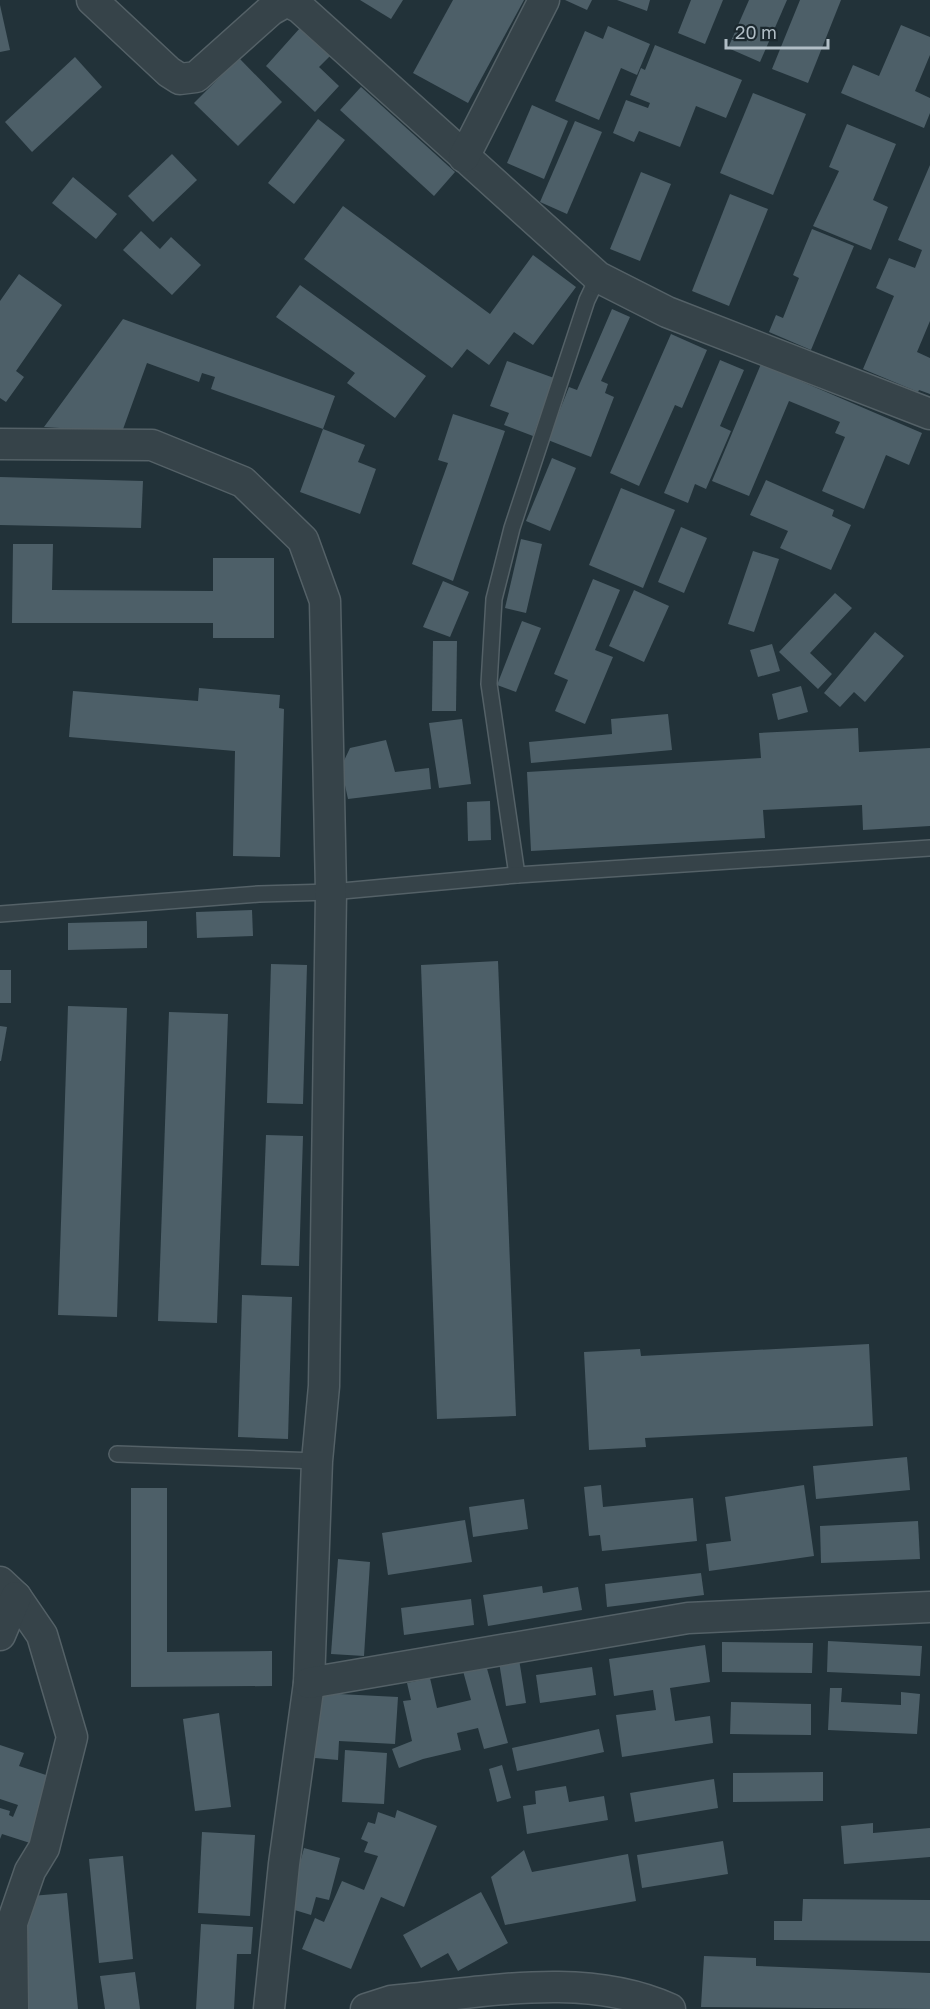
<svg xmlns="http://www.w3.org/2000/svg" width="930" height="2009" font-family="'Golos Text',sans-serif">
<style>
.building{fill:#4d5f68}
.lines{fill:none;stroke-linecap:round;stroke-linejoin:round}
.lane-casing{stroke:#546167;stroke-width:18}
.street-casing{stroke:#546167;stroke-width:33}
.lane{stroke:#364349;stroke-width:15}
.street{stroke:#364349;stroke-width:30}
</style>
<rect width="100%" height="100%" fill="#223239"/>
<g class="building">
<polygon points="360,0 403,0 391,19"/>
<polygon points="453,0 524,0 468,103 413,73"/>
<polygon points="565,0 592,0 587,10"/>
<polygon points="617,0 650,0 647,11"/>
<polygon points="691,0 723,0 705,44 678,33"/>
<polygon points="749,0 787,0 760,62 728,48"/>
<polygon points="800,0 841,0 808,83 772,69"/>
<polygon points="0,5 10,50 0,52"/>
<polygon points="901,25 930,37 930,55 915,91 930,98 930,113 924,128 841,93 853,65 879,76"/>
<polygon points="608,26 650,44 637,75 621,68 599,120 555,101 585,31 603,39"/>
<polygon points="300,28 330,56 319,67 339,86 315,112 266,66"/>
<polygon points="655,45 742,80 726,118 696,106 680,147 639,131 634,142 613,133 626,100 648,108 650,103 630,95 641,68 645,70"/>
<polygon points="75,57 102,87 32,152 5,122"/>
<polygon points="239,58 282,102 238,146 194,103"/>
<polygon points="361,87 455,172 434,196 340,110"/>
<polygon points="753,93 806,114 773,195 720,173"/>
<polygon points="532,105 568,121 544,179 507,163"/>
<polygon points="318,119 345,140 294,204 268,183"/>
<polygon points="575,121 602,132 567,214 540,202"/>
<polygon points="847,124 896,144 873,200 888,207 871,250 813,226 839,171 829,167"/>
<polygon points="172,154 197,180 153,222 128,196"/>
<polygon points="930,165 930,321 917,352 930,358 930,394 919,390 918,392 863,369 894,296 876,288 889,258 915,268 922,250 898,240"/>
<polygon points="641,172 671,184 640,261 610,249"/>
<polygon points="73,177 117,214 96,239 52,203"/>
<polygon points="730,194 768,209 729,306 692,291"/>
<polygon points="343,206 490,314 533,255 576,287 533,345 514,332 489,365 467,349 452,368 304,259"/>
<polygon points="812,229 854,246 811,350 769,332 776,315 783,318 799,278 793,275"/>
<polygon points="141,231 160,249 171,237 201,265 172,295 123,250"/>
<polygon points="19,274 62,305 16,371 24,377 6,402 0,398 0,301"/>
<polygon points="300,285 426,376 395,418 347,383 355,373 276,317"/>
<polygon points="612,309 630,317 601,381 608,384 605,393 614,397 591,457 548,440 569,387 577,390"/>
<polygon points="123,319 335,396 323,429 211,389 215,377 202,373 199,382 147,363 122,432 44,427"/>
<polygon points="671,334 707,350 682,408 675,405 639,486 610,473"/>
<polygon points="720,360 744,370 720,426 731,431 706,489 695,484 688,503 664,493"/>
<polygon points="507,361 554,378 533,436 504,425 509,413 490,406"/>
<polygon points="761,364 922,433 909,465 886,455 864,509 822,491 845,437 835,433 840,422 789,401 749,496 712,481"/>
<polygon points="453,414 505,431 453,581 412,564 448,463 438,460"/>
<polygon points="323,429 365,445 358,462 376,469 360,514 300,492"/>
<polygon points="552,458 576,468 550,531 526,521"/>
<polygon points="0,477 143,481 141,528 0,525"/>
<polygon points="766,480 834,510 832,516 851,525 831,570 780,548 788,531 750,515"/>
<polygon points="621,488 675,510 643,588 589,565"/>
<polygon points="681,527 707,538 684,593 658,582"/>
<polygon points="521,539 542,544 526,613 505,608"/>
<polygon points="13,544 53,544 52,590 213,591 213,558 274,558 274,638 213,638 213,623 12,623"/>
<polygon points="753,551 779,559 754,632 728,624"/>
<polygon points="593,579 620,590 595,650 613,657 585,724 555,711 568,680 554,674"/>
<polygon points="443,581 469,592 450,637 423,627"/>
<polygon points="634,590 669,606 644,662 609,646"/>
<polygon points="835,593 852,608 810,653 832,674 818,689 779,652"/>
<polygon points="522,621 541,628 516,692 497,685"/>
<polygon points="875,632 904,656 865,702 854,692 840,707 824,693"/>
<polygon points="433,641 457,641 456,711 432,711"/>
<polygon points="772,644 780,671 758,677 750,650"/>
<polygon points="801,686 808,712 778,720 772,694"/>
<polygon points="199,688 280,695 279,708 284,709 280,857 233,856 235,751 69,737 73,691 198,701"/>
<polygon points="668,714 672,750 531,763 529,742 612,734 611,719"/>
<polygon points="462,719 471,784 439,788 429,723"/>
<polygon points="858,728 859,752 930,748 930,826 863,830 862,805 763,810 765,838 531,851 527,772 761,758 759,733"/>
<polygon points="386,740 395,772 429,768 431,789 348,799 341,767 350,748"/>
<polygon points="490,801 491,840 468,841 467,802"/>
<polygon points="252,910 253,936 197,938 196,912"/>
<polygon points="147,921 147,948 68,950 68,923"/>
<polygon points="498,961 516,1416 437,1419 421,965"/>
<polygon points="271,964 307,965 303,1104 267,1103"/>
<rect x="0" y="970" width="11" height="33"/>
<polygon points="68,1006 127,1008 117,1317 58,1315"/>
<polygon points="169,1012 228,1014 217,1323 158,1321"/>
<polygon points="0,1026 7,1027 1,1061 0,1061"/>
<polygon points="266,1135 303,1136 299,1266 261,1265"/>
<polygon points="242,1295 292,1297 288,1439 238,1437"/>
<polygon points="869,1344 873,1426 645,1438 646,1447 589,1450 584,1352 640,1349 641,1356"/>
<polygon points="907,1457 910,1490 816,1499 813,1466"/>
<polygon points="601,1485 603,1507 693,1498 697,1541 602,1551 600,1535 589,1536 584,1487"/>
<polygon points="804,1485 814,1556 709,1571 706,1544 731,1541 725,1497"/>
<polygon points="131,1488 167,1488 167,1652 272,1651 272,1686 131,1687"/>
<polygon points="524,1499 528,1529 473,1537 469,1507"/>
<polygon points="465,1520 472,1562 388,1575 382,1533"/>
<polygon points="918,1521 920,1559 821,1563 820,1526"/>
<polygon points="338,1559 370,1562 364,1656 331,1654"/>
<polygon points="701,1573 704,1595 607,1607 605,1584"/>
<polygon points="542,1586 543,1593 578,1587 582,1610 488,1626 483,1595"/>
<polygon points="471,1599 474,1625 404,1635 401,1608"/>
<polygon points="828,1641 922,1646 920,1676 827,1672"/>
<polygon points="722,1642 813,1643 812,1673 722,1672"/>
<polygon points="705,1645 710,1682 670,1688 675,1721 710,1716 713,1743 622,1757 616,1715 656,1710 653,1690 614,1696 609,1659"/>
<polygon points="519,1659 526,1703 506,1706 499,1662"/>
<polygon points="486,1665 508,1743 484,1749 478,1728 457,1733 461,1750 423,1759 399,1768 392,1749 412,1741 403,1701 411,1700 407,1683 430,1678 437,1708 471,1700 463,1671"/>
<polygon points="592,1667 596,1695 540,1703 536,1675"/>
<polygon points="830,1688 842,1688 841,1702 901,1705 901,1692 920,1694 917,1734 828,1730"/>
<polygon points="319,1693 398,1697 395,1744 339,1741 338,1760 315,1758"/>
<polygon points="731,1702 811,1704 811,1735 730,1734"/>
<polygon points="219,1713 231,1807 195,1811 183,1719"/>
<polygon points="599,1729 604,1752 517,1771 512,1748"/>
<polygon points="0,1745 24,1753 19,1766 52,1777 30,1843 2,1834 0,1839 0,1808 10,1811 9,1815 13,1817 18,1805 0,1799"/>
<polygon points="345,1750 387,1753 384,1804 342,1802"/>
<polygon points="502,1765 511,1798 497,1802 489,1769"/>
<polygon points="823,1772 823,1801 733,1802 733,1773"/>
<polygon points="714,1779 718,1808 635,1822 630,1793"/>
<polygon points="566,1786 569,1802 604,1796 608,1820 527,1834 523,1806 536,1804 535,1791"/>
<polygon points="397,1810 437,1826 404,1907 381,1897 351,1969 302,1949 315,1918 324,1922 342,1881 364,1890 378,1856 364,1852 368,1842 361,1839 368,1822 375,1824 378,1812 395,1818"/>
<polygon points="873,1823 873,1833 930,1828 930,1857 844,1864 841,1826"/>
<polygon points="202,1832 255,1835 250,1916 198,1913"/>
<polygon points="723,1841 728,1874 642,1888 637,1855"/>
<polygon points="304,1848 340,1858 329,1900 316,1897 311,1915 288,1908"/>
<polygon points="524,1850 532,1872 628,1854 636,1901 505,1925 491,1877"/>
<polygon points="123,1856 133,1959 99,1963 89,1859"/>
<polygon points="481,1892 508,1943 458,1971 448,1953 421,1968 403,1935"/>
<polygon points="67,1893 78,2009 28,2009 22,1940 31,1896"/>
<polygon points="803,1899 930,1900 930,1941 774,1940 774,1921 802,1921"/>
<polygon points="201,1924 253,1927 251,1954 237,1954 234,2009 196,2009"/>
<polygon points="704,1956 756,1958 756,1966 930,1973 930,2009 701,2007"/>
<polygon points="135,1972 140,2009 105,2009 100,1976"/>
</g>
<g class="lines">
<defs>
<g id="lane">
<polyline points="517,875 489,684 494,599 512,528 587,300 598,277"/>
<polyline points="0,914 259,894 331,892 517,875 930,848"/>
<polyline points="117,1454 317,1461"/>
</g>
<g id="street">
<polyline points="92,0 169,72 180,79 196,77 271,10 287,1 300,8 598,277 667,312 930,414"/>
<polyline points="464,157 544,0"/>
<polyline points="0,444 152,445 243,482 303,540 325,601 331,892 324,1386 317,1461 309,1683 284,1864 269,2009"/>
<polyline points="0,1582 16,1597 42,1635 72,1737 44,1848 30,1871 12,1923 13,2009"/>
<polyline points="0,1635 16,1597"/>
<polyline points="309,1683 688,1618 930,1607"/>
<path d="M 366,2009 L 391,2001 C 482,1993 584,1970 670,2009"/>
</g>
</defs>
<use href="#lane" class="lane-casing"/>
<use href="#street" class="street-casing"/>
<use href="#lane" class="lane"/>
<use href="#street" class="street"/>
</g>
<path d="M726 39v9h102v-9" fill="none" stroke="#b1bec6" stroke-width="3"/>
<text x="735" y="39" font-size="18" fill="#b1bec6" stroke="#1b282e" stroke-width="4.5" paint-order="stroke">20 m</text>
</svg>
